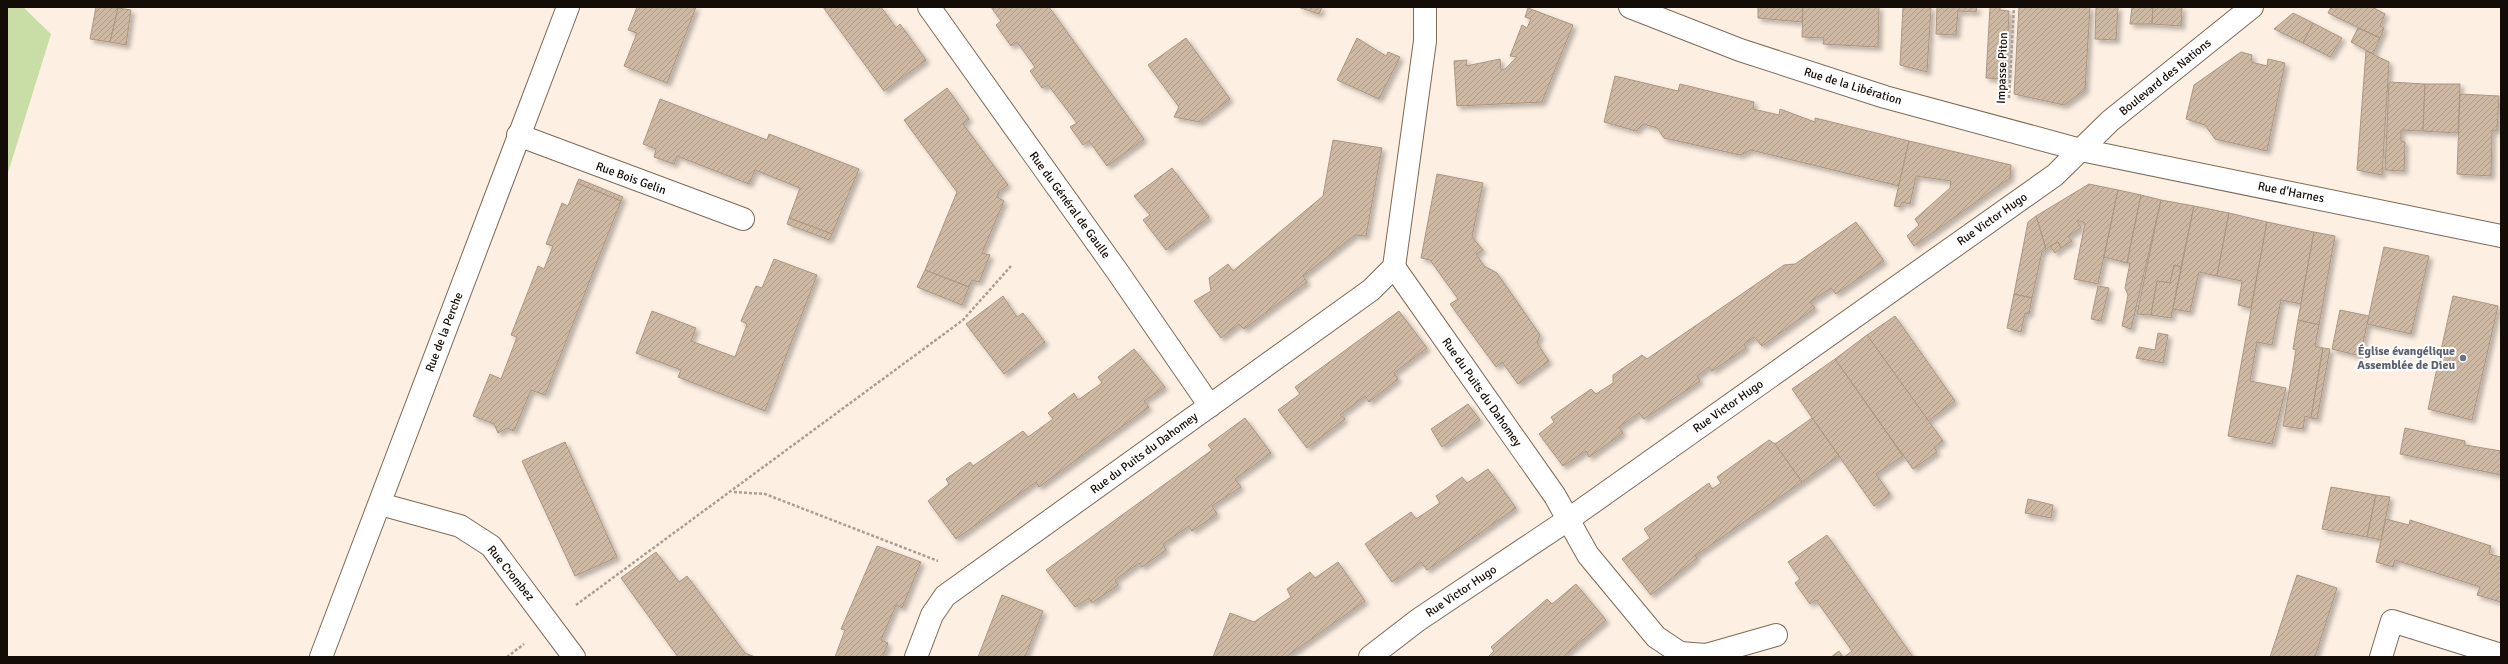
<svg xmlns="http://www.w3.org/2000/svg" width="2508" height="664" font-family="Signika,sans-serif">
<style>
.grass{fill:#c9dea6}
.building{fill:url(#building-hatch);stroke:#ab9682;filter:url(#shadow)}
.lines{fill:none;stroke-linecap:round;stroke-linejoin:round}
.minor-casing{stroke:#7d6a57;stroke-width:24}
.major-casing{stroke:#7d6a57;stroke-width:24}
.path{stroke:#a99e93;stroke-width:2.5;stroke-dasharray:3 2;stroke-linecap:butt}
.minor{stroke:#fff;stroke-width:22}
.major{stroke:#fff;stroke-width:22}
.worship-dot{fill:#6b7280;stroke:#fff;stroke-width:1.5}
.labels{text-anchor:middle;stroke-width:4;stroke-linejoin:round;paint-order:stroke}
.street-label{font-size:12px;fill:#140c06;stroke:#fff}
.worship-label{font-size:12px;font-weight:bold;fill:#5b616d;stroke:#fff;text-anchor:end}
</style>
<defs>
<pattern id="building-hatch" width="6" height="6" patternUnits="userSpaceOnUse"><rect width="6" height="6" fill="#cdb8a3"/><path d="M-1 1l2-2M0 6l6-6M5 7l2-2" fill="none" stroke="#af9d8b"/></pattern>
<filter id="shadow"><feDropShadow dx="3.5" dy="3.5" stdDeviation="2" flood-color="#0004"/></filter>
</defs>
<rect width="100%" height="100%" fill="#fdefe2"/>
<polygon class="grass" points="7,7 23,7 51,34 7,176"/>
<g class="building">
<polygon points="96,7 118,8 110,42 90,39"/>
<polygon points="637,7 696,7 667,83 624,66 637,33 628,30"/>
<polygon points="823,7 881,7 896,28 900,24 926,60 884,91"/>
<polygon points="991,7 1049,7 1144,139 1107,166 1089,141 1083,145 1070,127 1077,123 1048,85 1042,88 1030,71 1035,67 1017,42 1011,46 996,25 1001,21"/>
<polygon points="1298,7 1322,7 1319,14"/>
<polygon points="1758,7 1803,7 1802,22 1758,18"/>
<polygon points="1803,7 1879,7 1878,47 1823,44 1824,38 1802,37"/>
<polygon points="1903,7 1931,7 1927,72 1900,65"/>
<polygon points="1937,7 1977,7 1976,12 1958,11 1956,35 1936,34"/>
<polygon points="1990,7 2000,7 2000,10 2009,11 2006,79 1986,78"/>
<polygon points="2019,7 2090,7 2085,90 2064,105 2014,94"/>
<polygon points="2096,7 2118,7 2116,40 2095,39"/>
<polygon points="2132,7 2153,7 2152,24 2130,24"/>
<polygon points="2153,7 2182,7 2181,26 2152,24"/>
<polygon points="2331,7 2372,7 2385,14 2380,26 2384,28 2380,38 2328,13"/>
<polygon points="118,8 131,10 126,45 110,42"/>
<polygon points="1528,8 1573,25 1542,102 1457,106 1454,61 1467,60 1466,66 1500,59 1501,70 1505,69 1517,57 1510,56 1522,25 1527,28 1531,19 1525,17"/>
<polygon points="2293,13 2313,23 2303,43 2274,29"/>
<polygon points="2313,23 2342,38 2330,57 2303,43"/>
<polygon points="2358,28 2380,38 2373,54 2351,42"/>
<polygon points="1186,38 1230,99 1200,122 1174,117 1179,107 1148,65"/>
<polygon points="1357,38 1386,56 1388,52 1400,57 1379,99 1337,80"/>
<polygon points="2366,51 2389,62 2382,175 2357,170"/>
<polygon points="2241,52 2252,55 2251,62 2267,66 2268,59 2285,63 2267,151 2215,139 2205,125 2186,119 2194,85"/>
<polygon points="1615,76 1678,91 1680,84 1754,102 1753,109 1779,115 1780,109 1815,122 1815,118 1909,141 1899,186 1751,150 1740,155 1664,138 1657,128 1643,124 1636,131 1604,122"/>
<polygon points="2389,82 2425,84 2423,131 2401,130 2401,141 2405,142 2404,171 2385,170"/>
<polygon points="2425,84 2460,84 2458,133 2423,131"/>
<polygon points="947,88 969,119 963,124 1008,185 999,191 997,197 1004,201 982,253 990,255 979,282 972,280 969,287 925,270 957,192 904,120"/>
<polygon points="2460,94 2499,96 2497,130 2492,131 2491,176 2457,174"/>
<polygon points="660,99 767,140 769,134 859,169 832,234 789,218 800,188 755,170 749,184 677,156 674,164 654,157 656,149 643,144"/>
<polygon points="1333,140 1382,148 1366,236 1355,235 1303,276 1307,282 1244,329 1239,324 1221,338 1194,301 1211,291 1209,278 1228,264 1233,271 1323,196"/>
<polygon points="1909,141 2011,165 2010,178 1914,246 1907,236 1919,225 1915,219 1950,188 1951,181 1916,176 1910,204 1902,202 1900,207 1894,206"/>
<polygon points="1172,168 1209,217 1166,250 1143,220 1150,215 1134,196"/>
<polygon points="1437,174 1483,183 1472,237 1483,250 1476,254 1484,266 1497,273 1540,335 1537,343 1549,361 1518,384 1502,362 1496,367 1450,304 1458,299 1430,260 1421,258"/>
<polygon points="579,179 623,197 621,201 577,183"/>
<polygon points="577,183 621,201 545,395 531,390 514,431 507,428 498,433 494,424 473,416 490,374 501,379 517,337 511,335 538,266 544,269 553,246 546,244 562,203 568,206"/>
<polygon points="2089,184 2118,190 2098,284 2074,279 2085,223 2077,220 2081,228 2068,236 2072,241 2061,248 2058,242 2046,249 2036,216"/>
<polygon points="2118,190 2141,195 2127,263 2104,257"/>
<polygon points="2141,195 2161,200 2131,329 2122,326 2128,295 2125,288 2130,263 2127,263"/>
<polygon points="2161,200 2194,206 2181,267 2174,265 2170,283 2157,281 2151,315 2137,314"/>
<polygon points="2194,206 2229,213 2217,276 2199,272 2190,312 2173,309"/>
<polygon points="2229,213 2267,222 2251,308 2238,305 2242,281 2217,276"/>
<polygon points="2036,216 2046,249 2042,252 2032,298 2014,294 2028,222"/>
<polygon points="789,218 832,234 829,240 787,224"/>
<polygon points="1856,222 1884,261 1836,294 1831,288 1810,302 1815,308 1762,346 1754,337 1744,344 1746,348 1712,371 1709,367 1697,376 1700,381 1644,419 1639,413 1619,427 1623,433 1589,457 1586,451 1563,466 1539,434 1554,422 1551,417 1591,389 1596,394 1613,383 1613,375 1642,355 1647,359 1784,265 1795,264"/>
<polygon points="2267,222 2314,232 2301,304 2281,300 2272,345 2257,342 2250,381 2286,388 2272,444 2228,436"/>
<polygon points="2314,232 2335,236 2319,325 2298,320"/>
<polygon points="2058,242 2061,248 2055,253 2050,246"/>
<polygon points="2384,247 2429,256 2411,334 2367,324"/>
<polygon points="774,259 817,275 765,411 678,377 681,370 636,353 652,311 696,328 691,341 735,357 747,324 741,321 756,286 762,288"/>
<polygon points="2174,265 2181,267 2171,318 2151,315 2157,281 2170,283"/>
<polygon points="925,270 969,287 962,305 917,287"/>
<polygon points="2098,286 2109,288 2101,321 2091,319"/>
<polygon points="2014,294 2032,298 2029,314 2025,313 2021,332 2007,328"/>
<polygon points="1003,296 1017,317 1023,313 1045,342 1004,374 966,324"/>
<polygon points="2453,296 2498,306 2472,420 2428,409"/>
<polygon points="2340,310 2369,316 2360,356 2332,349"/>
<polygon points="1399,311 1427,348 1394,373 1398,379 1369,402 1365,396 1340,415 1345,419 1307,448 1278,410 1300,394 1295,387"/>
<polygon points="1895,316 1955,401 1928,421 1867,335"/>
<polygon points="2298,320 2319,325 2315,346 2323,348 2311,418 2305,416 2303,429 2283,426 2296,350 2293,349"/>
<polygon points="2158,333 2168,335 2163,363 2136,358 2139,347 2155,350"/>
<polygon points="1867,335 1943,441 1934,447 1937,452 1913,469 1835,359"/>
<polygon points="2323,348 2330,349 2317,419 2311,418"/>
<polygon points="1134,349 1165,387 1144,401 1149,407 1039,487 1036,482 956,539 928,501 949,484 946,479 970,462 973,466 1023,431 1028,437 1053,419 1048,413 1074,393 1078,400 1102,383 1098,377"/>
<polygon points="1835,359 1903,456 1876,474 1890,494 1874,506 1792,389"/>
<polygon points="1468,404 1480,420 1442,447 1431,429"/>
<polygon points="1245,418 1271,453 1235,479 1241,487 1212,506 1217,514 1192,531 1189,526 1163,544 1166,550 1142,567 1139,563 1115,580 1118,585 1092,603 1089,598 1075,607 1046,570 1212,450 1208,445"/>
<polygon points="1812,418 1839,456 1802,482 1775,444"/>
<polygon points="2405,428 2465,441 2465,445 2501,451 2501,475 2400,454"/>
<polygon points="1769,440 1775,444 1802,482 1695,556 1697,558 1651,595 1622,559 1650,538 1644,529 1709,483 1712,489 1721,483 1717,477"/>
<polygon points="565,442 617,557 575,576 522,461"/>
<polygon points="1488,469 1516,508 1427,570 1421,562 1392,582 1365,544 1411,512 1416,519 1440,503 1436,496 1462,477 1467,483"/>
<polygon points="2331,487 2376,495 2367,537 2322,529"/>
<polygon points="2376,495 2390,497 2381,540 2367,537"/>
<polygon points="2028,499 2053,505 2051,518 2025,513"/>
<polygon points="2386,519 2409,525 2410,520 2491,546 2489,554 2501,557 2501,602 2477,595 2480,587 2395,560 2393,567 2376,562"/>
<polygon points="1827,535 1913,657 1844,657 1852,651 1816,600 1810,604 1795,583 1800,579 1788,562"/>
<polygon points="877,546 921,562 902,608 896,605 881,640 888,643 883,657 835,657 845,630 841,629"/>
<polygon points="656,552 679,582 687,576 745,653 755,657 678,657 621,578"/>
<polygon points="1338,562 1365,601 1286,657 1213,657 1230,613 1254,622 1291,597 1287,589 1310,572 1315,578"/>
<polygon points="2297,575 2337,588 2315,657 2270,657"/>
<polygon points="1576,584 1606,620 1563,657 1488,657 1494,651 1491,647 1547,599 1552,604"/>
<polygon points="1002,595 1043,611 1025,657 978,657"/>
<polygon points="1839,651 1843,657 1831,657"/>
</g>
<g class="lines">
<defs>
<g id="minor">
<polyline points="929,7 1117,271 1210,406"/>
<polyline points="518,135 743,219"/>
<polyline points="1394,267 1555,496 1588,555 1656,637 1680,653 1706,655 1776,635"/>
<polyline points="380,504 460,526 491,546 574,657"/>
<polyline points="321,657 568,7"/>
<polyline points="916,657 932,615 945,596 1371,290 1394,267 1425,41 1425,7"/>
<polyline points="1370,657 1418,620 1569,519 2055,175 2110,121 2252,7"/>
<polyline points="2381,657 2392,621 2501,655"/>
</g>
<polyline id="major" points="1630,7 1740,50 1885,97 2081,150 2501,236"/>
</defs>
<use href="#minor" class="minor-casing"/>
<use href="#major" class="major-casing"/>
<g class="path">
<polyline points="2009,98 2014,7"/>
<polyline points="734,492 765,494 938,561"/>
<polyline points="576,605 963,320 1011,266"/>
<polyline points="507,657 524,644"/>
</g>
<use href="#minor" class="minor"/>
<use href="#major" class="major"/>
</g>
<circle class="worship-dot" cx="2463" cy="358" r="4"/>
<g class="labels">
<g class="street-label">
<text transform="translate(2002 68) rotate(-88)" y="4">Impasse Piton</text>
<text transform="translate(2165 77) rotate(-39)" y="4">Boulevard des Nations</text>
<text transform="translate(1853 86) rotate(17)" y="4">Rue de la Libération</text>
<text transform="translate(631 178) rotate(20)" y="4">Rue Bois Gelin</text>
<text transform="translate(2291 192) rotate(11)" y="4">Rue d'Harnes</text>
<text transform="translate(1070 205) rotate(54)" y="4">Rue du Général de Gaulle</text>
<text transform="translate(1992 219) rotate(-35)" y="4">Rue Victor Hugo</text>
<text transform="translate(444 332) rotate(-69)" y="4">Rue de la Perche</text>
<text transform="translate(1482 392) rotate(55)" y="4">Rue du Puits du Dahomey</text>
<text transform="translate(1728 406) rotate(-35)" y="4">Rue Victor Hugo</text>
<text transform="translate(1144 453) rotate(-36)" y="4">Rue du Puits du Dahomey</text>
<text transform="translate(511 573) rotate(51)" y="4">Rue Crombez</text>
<text transform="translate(1461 591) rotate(-34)" y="4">Rue Victor Hugo</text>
</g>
<g class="worship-label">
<text x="2455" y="355">Église évangélique<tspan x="2455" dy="14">Assemblée de Dieu</tspan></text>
</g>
</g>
<rect width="2508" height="664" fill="none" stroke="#140c06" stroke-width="16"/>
</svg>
